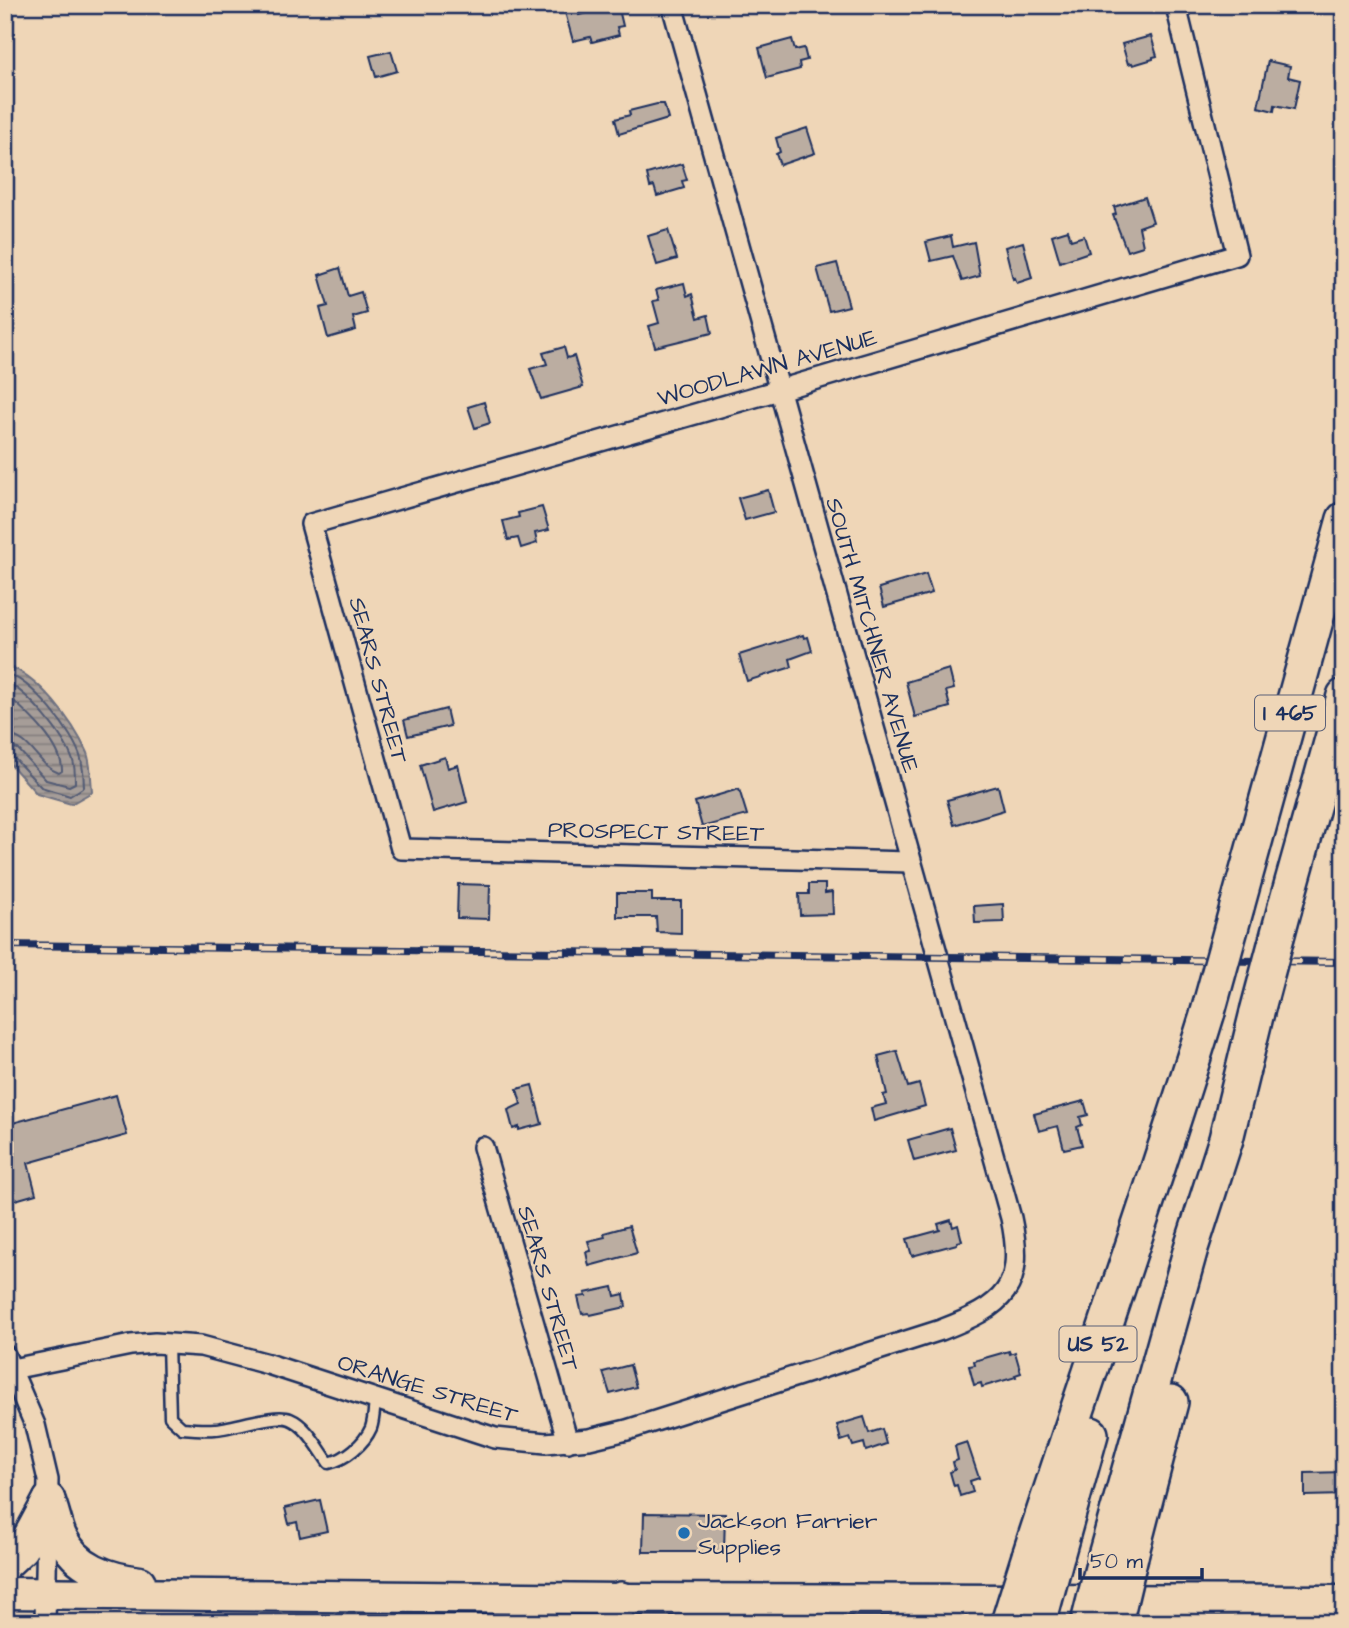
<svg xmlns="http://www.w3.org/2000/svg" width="1349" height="1628" font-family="'Architects Daughter',sans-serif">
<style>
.water{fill:url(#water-rules);stroke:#6e7181;stroke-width:2}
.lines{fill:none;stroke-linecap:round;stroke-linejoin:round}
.shore{stroke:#535b75;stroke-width:2}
.building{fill:#bbada1;stroke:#1b2f5e;stroke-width:2}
.lane-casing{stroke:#1b2f5e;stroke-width:15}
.street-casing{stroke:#1b2f5e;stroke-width:24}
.primary-casing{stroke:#1b2f5e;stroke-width:35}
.highway-casing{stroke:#1b2f5e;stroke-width:38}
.lane{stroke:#efd6b7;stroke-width:10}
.street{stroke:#efd6b7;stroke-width:19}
.primary{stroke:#efd6b7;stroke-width:30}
.highway{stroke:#efd6b7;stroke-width:33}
.rail-casing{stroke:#1b2f5e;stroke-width:8}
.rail{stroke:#efd6b7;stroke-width:5;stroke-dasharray:16;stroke-linecap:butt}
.highway-bridge-casing{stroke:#1b2f5e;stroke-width:38;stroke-linecap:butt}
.highway-bridge{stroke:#efd6b7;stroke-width:33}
.poi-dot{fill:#1f6fb2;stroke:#efd6b7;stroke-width:2.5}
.labels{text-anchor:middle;stroke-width:5;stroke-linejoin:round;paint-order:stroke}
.shield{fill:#efd6b7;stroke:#5b6179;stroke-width:2}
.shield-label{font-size:21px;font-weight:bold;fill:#1b2f5e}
.street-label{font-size:23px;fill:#1b2f5e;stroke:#efd6b7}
.poi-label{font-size:23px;fill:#1b2f5e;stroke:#efd6b7;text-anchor:start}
</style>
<defs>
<pattern id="water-rules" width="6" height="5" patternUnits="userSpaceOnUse" patternTransform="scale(1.75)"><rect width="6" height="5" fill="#a69d98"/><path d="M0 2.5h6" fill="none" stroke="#86807f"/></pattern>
</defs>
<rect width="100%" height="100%" fill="#efd6b7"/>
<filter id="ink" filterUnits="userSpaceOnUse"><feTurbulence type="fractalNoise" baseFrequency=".0143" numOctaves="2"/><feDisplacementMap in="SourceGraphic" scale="14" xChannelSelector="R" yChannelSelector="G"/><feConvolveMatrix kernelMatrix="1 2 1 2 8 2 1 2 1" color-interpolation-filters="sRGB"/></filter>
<g filter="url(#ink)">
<path class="water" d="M 5,665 C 38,674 74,723 87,753 C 91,764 91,779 92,792 L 71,804 L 37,794 L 5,758 Z"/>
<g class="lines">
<g class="shore">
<path d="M 5,673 C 32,680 74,733 81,759 C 83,768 84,778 84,787 L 70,796 L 41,787 L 13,757 L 5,754"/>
<path d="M 5,682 C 28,691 65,737 73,761 C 75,767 75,776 75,783 L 69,786 L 46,780 L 18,749 L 5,746"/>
<path d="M 5,693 C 24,710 63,744 62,771 L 59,773 C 37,766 32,736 5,735"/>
</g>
</g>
<g class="building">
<polygon points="563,5 577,5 579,15 618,5 623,26 617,27 619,35 592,42 590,37 573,41"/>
<polygon points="1151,36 1157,56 1153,57 1153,59 1133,65 1132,63 1128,64 1122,44"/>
<polygon points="792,39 795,50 804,48 807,60 799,62 800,69 767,78 759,48"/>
<polygon points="391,51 397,71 376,77 370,56"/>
<polygon points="1268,61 1290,66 1288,77 1300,80 1294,109 1275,105 1274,111 1258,107"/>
<polygon points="657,104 664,104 668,119 619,134 615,119 630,115 629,111"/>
<polygon points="807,128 815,153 780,165 776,154 780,152 776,138"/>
<polygon points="682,164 687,180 682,181 684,188 657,196 654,186 650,187 647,174"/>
<polygon points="1145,197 1153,222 1139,227 1143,246 1127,251 1113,215 1116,214 1114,207"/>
<polygon points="668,230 677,259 657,265 648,236"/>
<polygon points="1068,230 1071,240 1084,236 1089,252 1060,262 1052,235"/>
<polygon points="951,236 953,247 974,242 980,276 962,281 953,256 931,261 926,242"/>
<polygon points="1023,242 1032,278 1017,283 1015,278 1013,279 1005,247"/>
<polygon points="837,263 849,306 829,311 817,268"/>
<polygon points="340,268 348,296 361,292 367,313 353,317 356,330 328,338 320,308 328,306 319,275"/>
<polygon points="684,283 687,296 692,294 698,318 708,315 712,333 655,347 649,326 659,323 653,301 659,300 656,290"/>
<polygon points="564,347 567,358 574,356 583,387 541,399 530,369 547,364 543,353"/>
<polygon points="484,402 490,423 475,428 468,407"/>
<polygon points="768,490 774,512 745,520 738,498"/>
<polygon points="542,507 549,530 535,533 537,543 521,548 518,538 508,540 503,521 519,517 518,513"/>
<polygon points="926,574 932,593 884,607 879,588"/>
<polygon points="803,635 804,638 808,637 812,651 790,659 792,667 747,681 739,655"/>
<polygon points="949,669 954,689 946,691 950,707 915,717 906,682"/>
<polygon points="446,709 450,726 408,736 404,720"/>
<polygon points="445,757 448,768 458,765 467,802 433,812 420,765"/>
<polygon points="998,786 1004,810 954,825 947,800"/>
<polygon points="739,789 747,815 702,827 695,802"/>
<polygon points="458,884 490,885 489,919 457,918"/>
<polygon points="809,884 825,884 825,893 832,892 833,914 800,915 799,894 809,894"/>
<polygon points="617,893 652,893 652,901 681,901 681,933 657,932 656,917 617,917"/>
<polygon points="1003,904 1004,922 975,923 974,906"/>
<polygon points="897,1051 908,1087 919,1084 925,1106 874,1121 871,1108 886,1104 883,1095 887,1094 878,1056"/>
<polygon points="532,1085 542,1124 519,1130 519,1127 513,1129 508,1110 521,1104 517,1089"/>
<polygon points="116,1095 127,1135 28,1163 36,1194 5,1203 5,1125"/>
<polygon points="1084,1101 1088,1115 1080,1117 1082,1125 1077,1127 1082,1145 1064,1149 1058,1126 1039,1131 1034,1114"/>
<polygon points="950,1128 956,1150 914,1161 908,1140"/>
<polygon points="951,1220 953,1227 958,1225 962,1241 957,1242 957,1244 912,1256 907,1239 940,1230 938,1224"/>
<polygon points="629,1226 637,1253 589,1266 586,1252 591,1251 588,1241 605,1237 604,1233"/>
<polygon points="613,1287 615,1296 624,1294 626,1307 590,1315 589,1313 582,1314 578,1297 586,1296 585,1293"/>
<polygon points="1009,1351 1010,1354 1015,1352 1021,1373 1015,1375 1016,1377 982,1387 981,1383 974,1385 969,1366 975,1365 974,1361"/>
<polygon points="630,1365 636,1387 610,1394 603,1372"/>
<polygon points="864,1417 869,1433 882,1429 886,1444 866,1451 864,1443 853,1446 850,1438 841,1441 837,1425"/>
<polygon points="967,1442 979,1478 970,1481 973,1492 960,1496 957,1485 954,1486 950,1472 955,1470 953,1462 958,1460 955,1446"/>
<polygon points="1344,1472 1344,1495 1305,1496 1305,1473"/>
<polygon points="320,1500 327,1531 300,1537 297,1522 289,1524 285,1508"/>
<polygon points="644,1513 725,1514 724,1552 643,1552"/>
</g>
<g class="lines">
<defs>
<path id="lane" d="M 168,1343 L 170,1417 L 182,1428 C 193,1429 204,1430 215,1429 C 233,1428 275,1413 290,1419 C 307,1426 318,1448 329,1463 C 346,1459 364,1444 371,1428 C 374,1420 374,1408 375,1400"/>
<g id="street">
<polyline points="910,862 401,849 311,524 779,390 1237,255 1176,6"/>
<polyline points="483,1147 568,1442"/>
<polyline points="5,1355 35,1425 48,1480 45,1623"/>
<path d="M 12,1369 L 131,1345 L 155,1343 L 201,1346 L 268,1364 L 495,1438 L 546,1443 L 589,1439 L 627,1430 L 941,1330 C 1004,1306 1026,1288 1011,1218 L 672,5"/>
</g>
<g id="primary">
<path d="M 49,1499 C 54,1511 56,1524 61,1536 C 76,1568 108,1578 140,1582"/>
<polyline points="5,1565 22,1549 49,1499"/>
<polyline points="5,1593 621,1599 1344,1601"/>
</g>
<g id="highway">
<polyline points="1237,907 1344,519"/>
<polyline points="1285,907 1344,696"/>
<path d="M 1029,1556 C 1088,1374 1152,1194 1208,1012"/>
<polyline points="1057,1556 1091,1434"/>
<polyline points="1105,1556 1191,1248 1226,1139 1257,1012"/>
<polyline points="1131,1556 1171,1402"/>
<polyline points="610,1623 621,1599"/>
</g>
</defs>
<use href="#lane" class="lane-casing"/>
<use href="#street" class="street-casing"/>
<use href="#primary" class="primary-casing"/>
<use href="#highway" class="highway-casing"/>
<use href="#lane" class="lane"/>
<use href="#street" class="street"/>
<use href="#primary" class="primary"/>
<use href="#highway" class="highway"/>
<defs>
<polyline id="rail" points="5,945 1344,962"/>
</defs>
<use href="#rail" class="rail-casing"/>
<use href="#rail" class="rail"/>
<defs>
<g id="highway-bridge">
<polyline points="1208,1012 1237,907"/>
<polyline points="1257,1012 1285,907"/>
<polyline points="1008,1623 1029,1556"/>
<polyline points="1039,1623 1057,1556"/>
<polyline points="1088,1623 1105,1556"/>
<polyline points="1115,1623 1131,1556"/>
</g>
</defs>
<use href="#highway-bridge" class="highway-bridge-casing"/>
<use href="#highway-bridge" class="highway-bridge"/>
</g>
</g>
<circle class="poi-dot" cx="684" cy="1533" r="7"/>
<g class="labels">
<g class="shield">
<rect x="1255" y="695.5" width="70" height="35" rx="5"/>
<rect x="1059.5" y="1326.5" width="77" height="35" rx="5"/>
</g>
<g class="shield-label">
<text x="1290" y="720">I 465</text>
<text x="1098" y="1351">US 52</text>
</g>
<g class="street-label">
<text transform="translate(767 367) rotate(-16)" y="8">WOODLAWN AVENUE</text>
<text transform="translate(873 635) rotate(74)" y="8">SOUTH MITCHNER AVENUE</text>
<text transform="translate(379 680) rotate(75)" y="8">SEARS STREET</text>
<text transform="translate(656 831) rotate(1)" y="8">PROSPECT STREET</text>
<text transform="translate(549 1288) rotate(74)" y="8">SEARS STREET</text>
<text transform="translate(428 1388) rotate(17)" y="8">ORANGE STREET</text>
</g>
<g class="poi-label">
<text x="698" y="1528">Jackson Farrier<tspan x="698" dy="26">Supplies</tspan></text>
</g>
</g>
<rect width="1349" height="1628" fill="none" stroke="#efd6b7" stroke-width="28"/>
<rect x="14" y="14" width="1321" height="1600" fill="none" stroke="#1b2f5e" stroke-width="2.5" filter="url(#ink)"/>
<path d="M1080 1568v10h122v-10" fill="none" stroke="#1b2f5e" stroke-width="3.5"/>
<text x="1090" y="1568" font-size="21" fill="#1b2f5e" stroke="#efd6b7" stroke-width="5" paint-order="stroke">50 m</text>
</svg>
